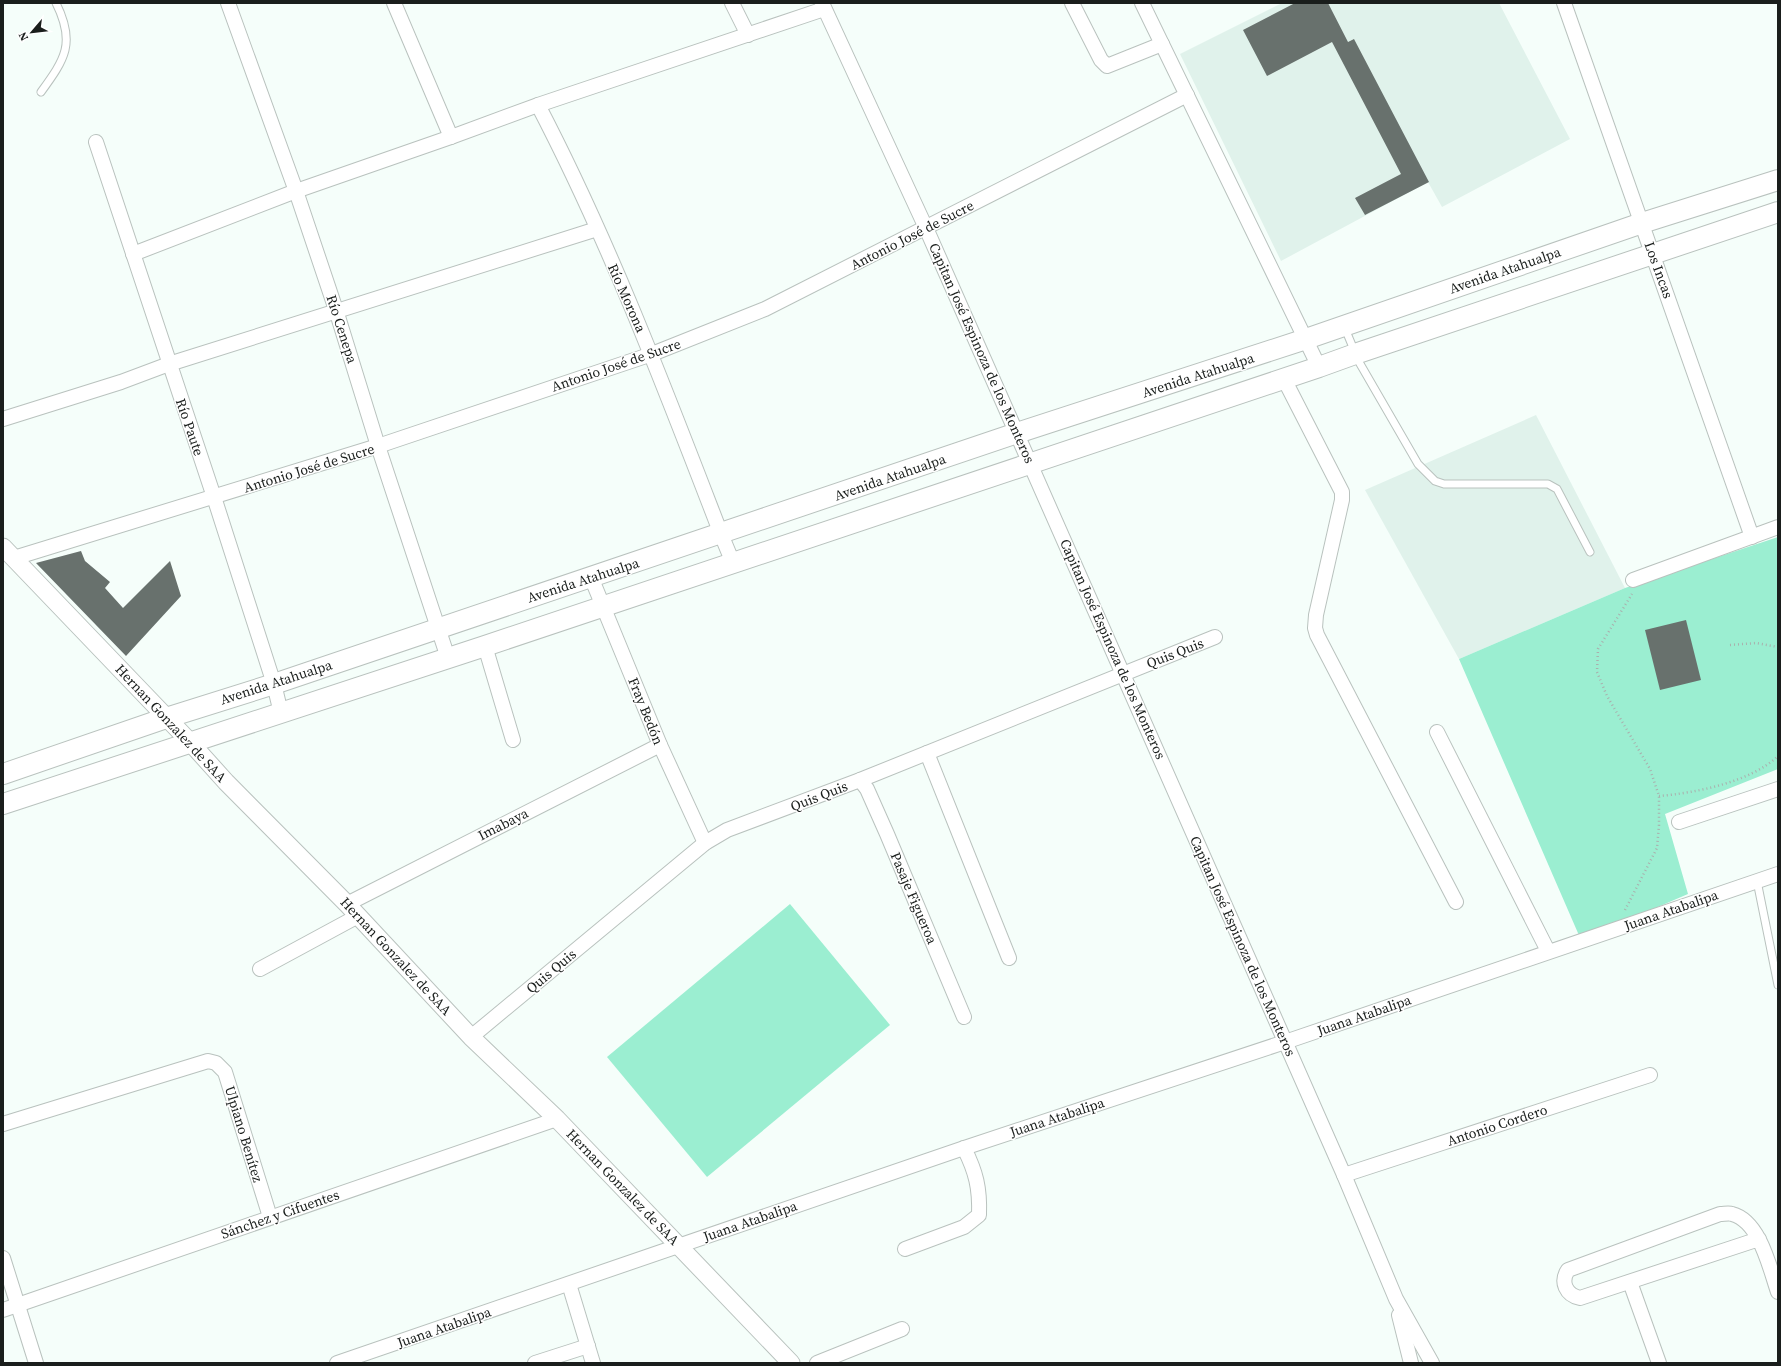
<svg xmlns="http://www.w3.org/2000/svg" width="1781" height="1366" font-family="'Source Serif 4',serif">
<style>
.built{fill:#e0f2eb}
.green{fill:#9beed1}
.building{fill:#68716d}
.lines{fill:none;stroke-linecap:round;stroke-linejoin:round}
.service-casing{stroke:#b9c2be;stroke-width:9}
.minor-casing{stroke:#b9c2be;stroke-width:16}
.tertiary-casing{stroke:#b9c2be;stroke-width:19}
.secondary-casing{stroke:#b9c2be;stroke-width:22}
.path{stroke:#a9b0ad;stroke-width:2.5;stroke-dasharray:1 3;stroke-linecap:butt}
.service{stroke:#fff;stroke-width:7}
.minor{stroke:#fff;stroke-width:14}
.tertiary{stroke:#fff;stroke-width:17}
.secondary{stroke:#fff;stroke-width:20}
.labels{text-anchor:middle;stroke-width:3;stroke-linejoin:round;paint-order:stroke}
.street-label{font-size:14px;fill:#1a1e1c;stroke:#fff}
</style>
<rect width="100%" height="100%" fill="#f5fefa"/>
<g class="built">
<polygon points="1282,3 1499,3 1570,139 1442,207 1428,182 1281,261 1180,54"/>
<polygon points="1536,415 1625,588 1459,659 1365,490"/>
</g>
<g class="green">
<polygon points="1778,537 1778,769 1665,814 1688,894 1581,940 1459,659 1625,588"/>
<polygon points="790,904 890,1025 707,1177 607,1057"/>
</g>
<g class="building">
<polygon points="1295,3 1328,3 1348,42 1354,39 1429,182 1365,215 1355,198 1401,174 1332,42 1267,76 1243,30"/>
<polygon points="81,551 85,561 110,582 105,588 123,608 170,561 181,596 126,656 36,563"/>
<polygon points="1686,620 1701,680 1660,690 1645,630"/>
</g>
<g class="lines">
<defs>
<g id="service">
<path d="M 41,92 C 65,59 76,43 56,3"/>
<polyline points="1344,326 1359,362 1418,464 1435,481 1444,484 1548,484 1557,489 1590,552"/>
<polyline points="1757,881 1778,985"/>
</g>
<g id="minor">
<polyline points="228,3 296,191 336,310 378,446 448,658"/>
<polyline points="394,3 451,137"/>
<polyline points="732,3 748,35"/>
<polyline points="822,3 926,228 1344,1175 1396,1299 1432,1363"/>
<polyline points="1072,3 1101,60 1107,66 1162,44"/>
<polyline points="1142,3 1319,367"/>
<polyline points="1564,3 1752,537"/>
<path d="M 538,105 C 610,243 665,389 721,534 L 733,563"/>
<polyline points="96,142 214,497 274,684 281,713"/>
<polyline points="133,254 296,191 451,137 538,105 824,9"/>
<polyline points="1284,379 1342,492 1342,500 1316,615 1315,628 1317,635 1456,902"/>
<polyline points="3,419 121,382 169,364 597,229"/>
<polyline points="14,558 378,446 652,354 765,309 1187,95"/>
<polyline points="591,577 660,745 705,843"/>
<polyline points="1633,580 1778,527"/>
<polyline points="485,646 513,740"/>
<polyline points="1437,732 1548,951"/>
<polyline points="927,753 1009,958"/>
<polyline points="860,780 867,789 887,834 964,1017"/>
<polyline points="1679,822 1778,789"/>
<polyline points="347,904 660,745"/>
<polyline points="260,969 358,916"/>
<polyline points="471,1037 705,843 727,830 860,780 1215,637"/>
<polyline points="3,1124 208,1061 216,1063 225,1072 270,1217"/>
<polyline points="1344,1175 1650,1075"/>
<path d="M 1759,1239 L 1580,1298 C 1566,1295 1560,1282 1568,1270 L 1720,1214 C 1724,1214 1729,1213 1732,1214 C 1760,1221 1770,1269 1778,1292"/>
<path d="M 905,1249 L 964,1227 L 979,1215 C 980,1188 976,1172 964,1148"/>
<polyline points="3,1258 36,1363"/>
<polyline points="1630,1282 1659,1363"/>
<polyline points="569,1284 593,1363"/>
<polyline points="3,1310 557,1119"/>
<polyline points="1399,1315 1411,1363"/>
<polyline points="337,1363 964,1148 1285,1042 1778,874"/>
<polyline points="535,1363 588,1346"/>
<polyline points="817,1363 902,1329"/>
</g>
<polyline id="tertiary" points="3,547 190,742 226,782 347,904 471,1037 557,1119 791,1363"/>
<g id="secondary">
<polyline points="3,774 166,718 274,684 1017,433 1306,339 1642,223 1778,180"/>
<polyline points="3,804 485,646 1319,367 1355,354 1778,212"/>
</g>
</defs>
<use href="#service" class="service-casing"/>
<use href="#minor" class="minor-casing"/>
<use href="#tertiary" class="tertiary-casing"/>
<use href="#secondary" class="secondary-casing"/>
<g class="path">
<polyline points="1730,645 1756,643 1778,647"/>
<path d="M 1659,796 C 1695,793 1751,782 1778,756"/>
<polyline points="1625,910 1657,848 1659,825 1659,796 1650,769 1607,696 1597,672 1598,649 1632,594"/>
</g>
<use href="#service" class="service"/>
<use href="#minor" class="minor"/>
<use href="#tertiary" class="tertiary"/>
<use href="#secondary" class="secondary"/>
</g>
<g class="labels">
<g class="street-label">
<text transform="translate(912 235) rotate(-27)" y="5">Antonio José de Sucre</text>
<text transform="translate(1505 270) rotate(-19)" y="5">Avenida Atahualpa</text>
<text transform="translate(1659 270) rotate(70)" y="5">Los Incas</text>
<text transform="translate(627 298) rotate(66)" y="5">Río Morona</text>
<text transform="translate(342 329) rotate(72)" y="5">Río Cenepa</text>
<text transform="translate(982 353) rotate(66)" y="5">Capitan José Espinoza de los Monteros</text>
<text transform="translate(616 365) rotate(-19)" y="5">Antonio José de Sucre</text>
<text transform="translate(1198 375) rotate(-18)" y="5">Avenida Atahualpa</text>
<text transform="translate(190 427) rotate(71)" y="5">Río Paute</text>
<text transform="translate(309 468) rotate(-17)" y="5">Antonio José de Sucre</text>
<text transform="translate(890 477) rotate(-19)" y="5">Avenida Atahualpa</text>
<text transform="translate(583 580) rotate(-18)" y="5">Avenida Atahualpa</text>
<text transform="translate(1113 649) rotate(66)" y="5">Capitan José Espinoza de los Monteros</text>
<text transform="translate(1175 653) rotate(-21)" y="5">Quis Quis</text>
<text transform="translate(276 682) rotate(-18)" y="5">Avenida Atahualpa</text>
<text transform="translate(646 711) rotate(68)" y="5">Fray Bedón</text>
<text transform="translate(171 723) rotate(47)" y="5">Hernan Gonzalez de SAA</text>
<text transform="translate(819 796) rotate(-21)" y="5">Quis Quis</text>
<text transform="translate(503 824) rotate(-27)" y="5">Imabaya</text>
<text transform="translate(914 898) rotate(67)" y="5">Pasaje Figueroa</text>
<text transform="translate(1671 910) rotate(-19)" y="5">Juana Atabalipa</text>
<text transform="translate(1243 946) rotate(66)" y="5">Capitan José Espinoza de los Monteros</text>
<text transform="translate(396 956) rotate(47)" y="5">Hernan Gonzalez de SAA</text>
<text transform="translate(551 971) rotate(-40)" y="5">Quis Quis</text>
<text transform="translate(1364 1015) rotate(-19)" y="5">Juana Atabalipa</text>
<text transform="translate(1057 1117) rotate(-18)" y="5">Juana Atabalipa</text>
<text transform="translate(1497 1125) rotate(-18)" y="5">Antonio Cordero</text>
<text transform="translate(244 1134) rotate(73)" y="5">Ulpiano Benítez</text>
<text transform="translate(623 1187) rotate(46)" y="5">Hernan Gonzalez de SAA</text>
<text transform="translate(280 1214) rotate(-19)" y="5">Sánchez y Cifuentes</text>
<text transform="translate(750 1221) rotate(-19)" y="5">Juana Atabalipa</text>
<text transform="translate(444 1327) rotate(-19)" y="5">Juana Atabalipa</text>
</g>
</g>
<rect width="1781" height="1366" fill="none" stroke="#1a1e1c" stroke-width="8"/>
<g transform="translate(32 32) rotate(242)" stroke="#ffffff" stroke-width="3" paint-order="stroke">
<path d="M0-3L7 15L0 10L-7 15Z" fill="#1a1e1c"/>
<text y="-6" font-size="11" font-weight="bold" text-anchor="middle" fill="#1a1e1c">N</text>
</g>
</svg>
